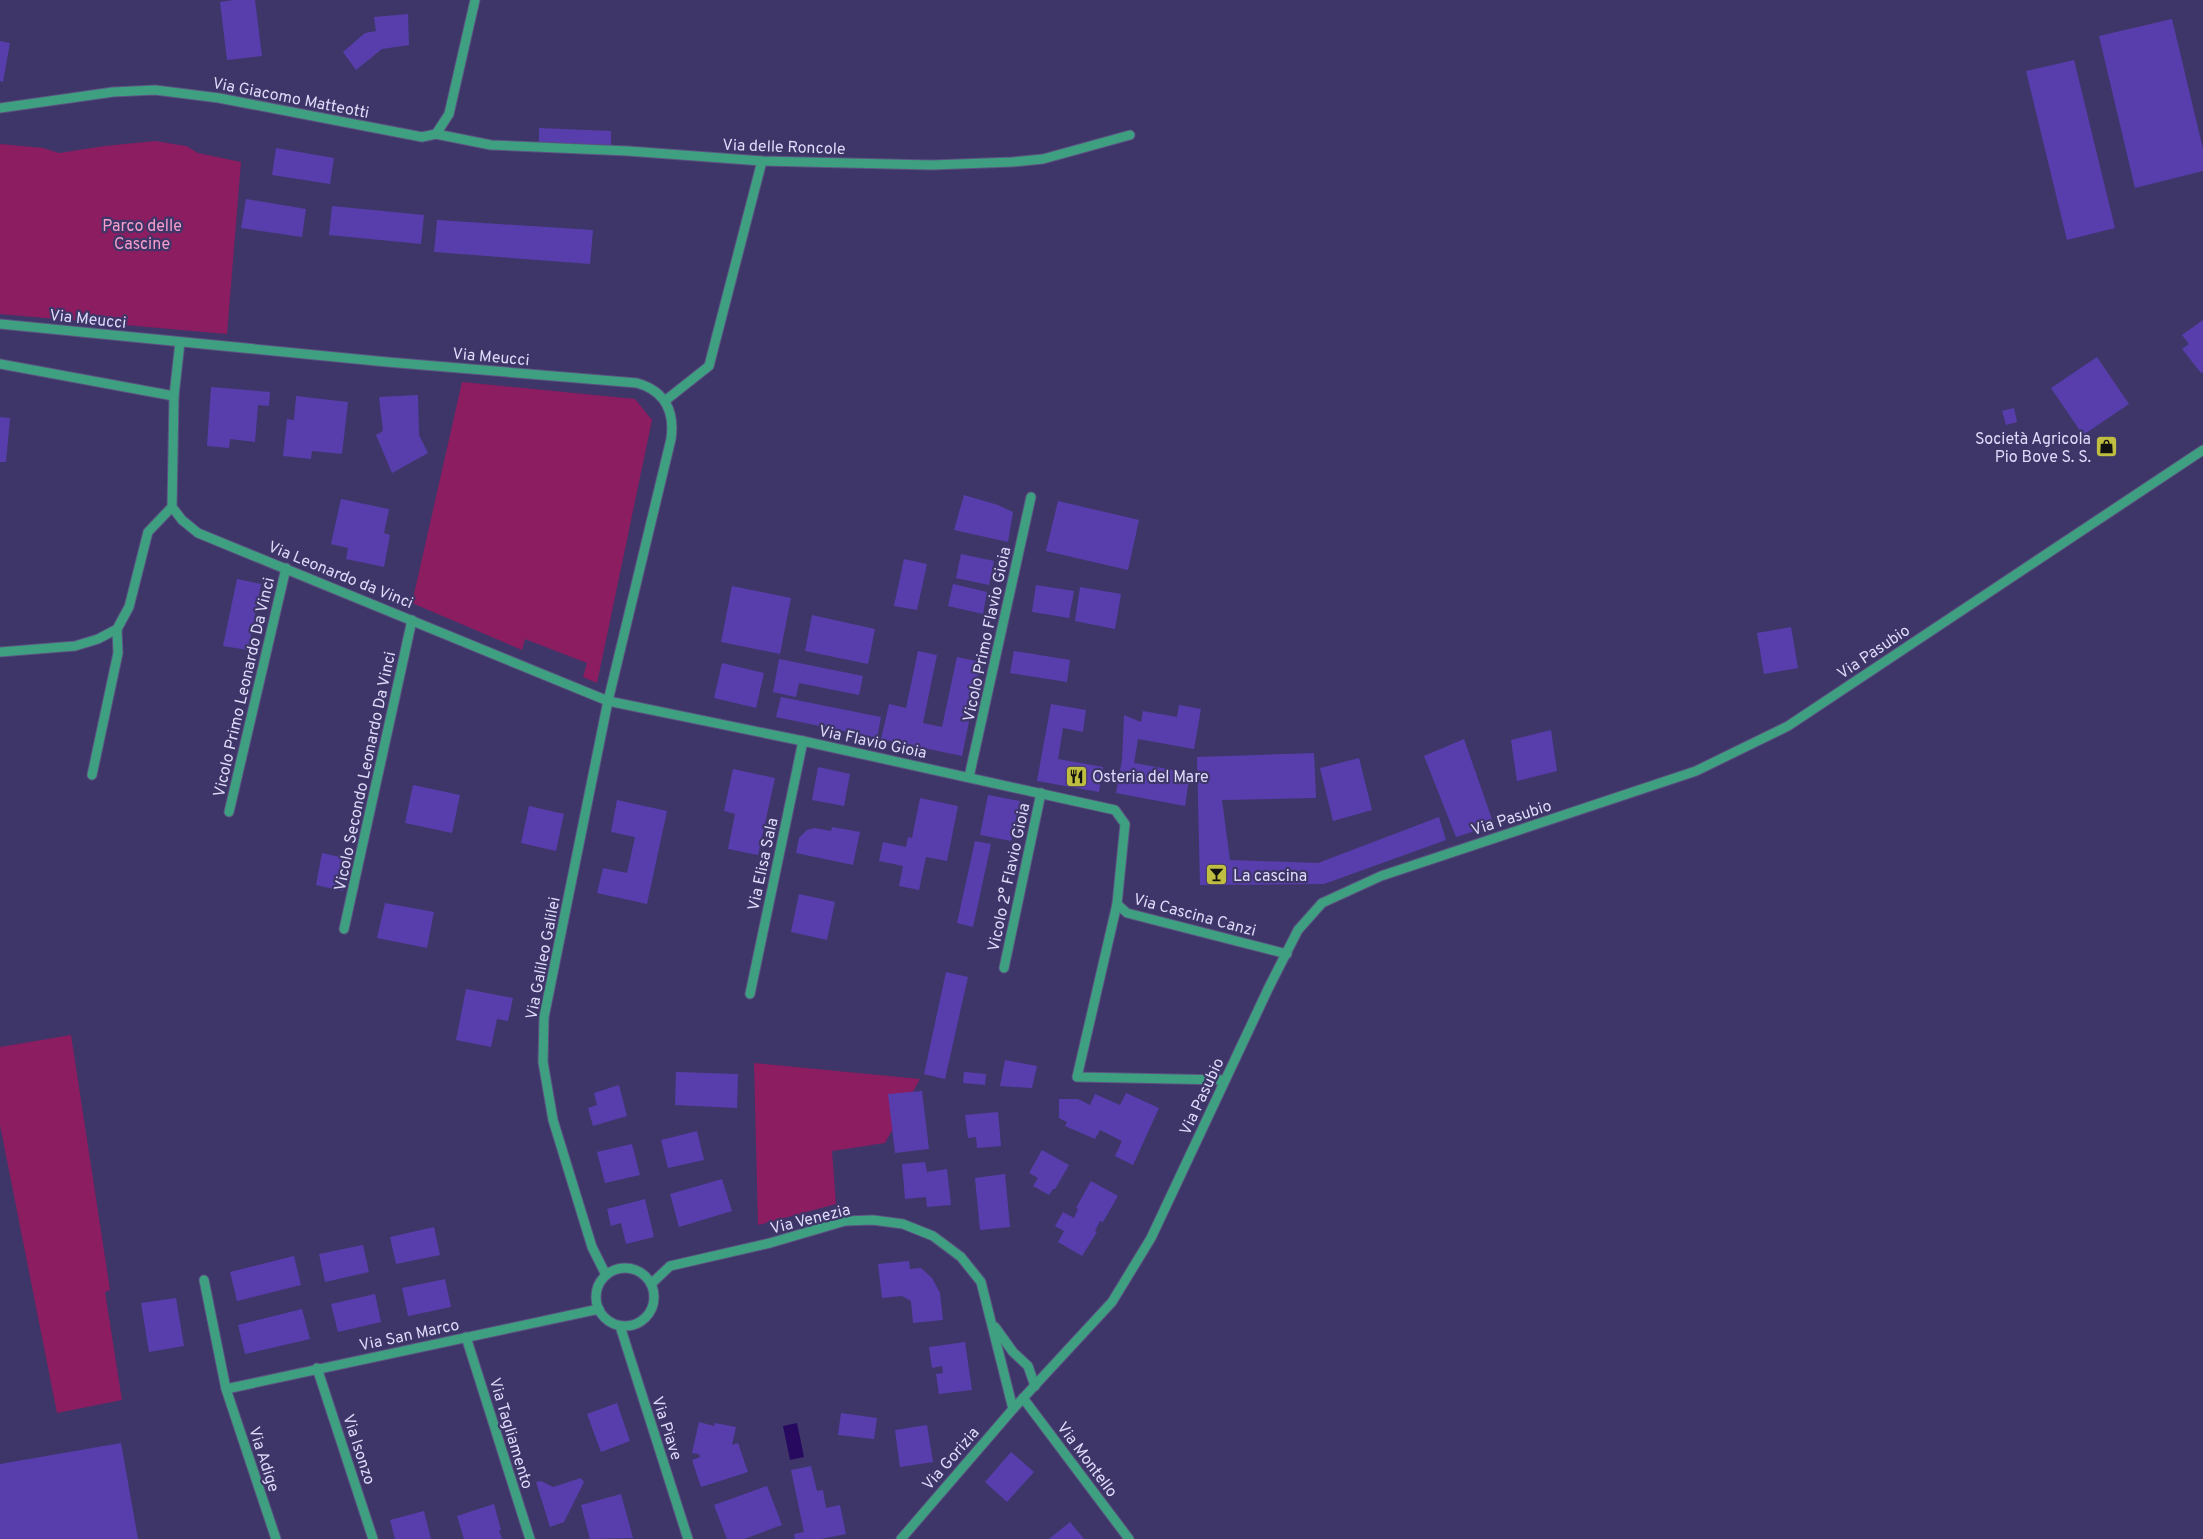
<svg xmlns="http://www.w3.org/2000/svg" width="2203" height="1539" font-family="Overpass,sans-serif">
<style>
.green{fill:#8b1d60}
.water{fill:#270960}
.building{fill:#583ead}
.lines{fill:none;stroke-linecap:round;stroke-linejoin:round}
.minor-casing{stroke:#5b5482;stroke-width:11}
.minor{stroke:#3fa081;stroke-width:9}
.labels{text-anchor:middle;stroke-width:4.5;stroke-linejoin:round;paint-order:stroke}
.street-label{font-size:16px;fill:#dddafa;stroke:#3e3668}
.park-label{font-size:16px;fill:#f89ecb;stroke:#3e3668}
.poi-label{font-size:16px;fill:#dddafa;stroke:#3e3668;text-anchor:start}
</style>
<rect width="100%" height="100%" fill="#3e3668"/>
<g class="green">
<polygon points="155,141 186,146 198,153 241,162 227,334 0,314 0,144 43,148 59,153 105,146"/>
<polygon points="462,382 635,399 652,420 597,683 583,677 587,663 525,639 522,650 412,603"/>
<polygon points="71,1035 110,1290 105,1292 122,1400 57,1413 0,1125 0,1047"/>
<polygon points="754,1063 920,1079 885,1143 832,1151 836,1204 758,1225"/>
</g>
<polygon class="water" points="797,1423 804,1457 790,1460 783,1426"/>
<g class="building">
<polygon points="233,0 255,0 262,56 227,60 220,2"/>
<polygon points="408,14 409,45 382,49 356,70 343,52 365,33 376,31 374,17"/>
<polygon points="2172,19 2203,149 2203,171 2135,188 2099,36"/>
<polygon points="0,41 10,43 3,82 0,81"/>
<polygon points="2074,60 2115,228 2067,240 2026,71"/>
<polygon points="539,128 611,131 611,145 539,142"/>
<polygon points="276,148 334,158 330,184 272,175"/>
<polygon points="246,199 306,209 302,237 241,228"/>
<polygon points="332,206 424,215 421,244 329,235"/>
<polygon points="437,220 593,230 590,264 434,252"/>
<polygon points="2203,320 2203,372 2201,373 2182,349 2189,344 2182,335"/>
<polygon points="2097,357 2129,404 2083,435 2051,388"/>
<polygon points="211,387 270,392 269,406 258,405 255,442 230,439 229,448 207,446"/>
<polygon points="418,395 419,435 428,453 392,473 376,435 383,431 379,397"/>
<polygon points="296,396 348,402 342,454 312,451 311,459 283,456 287,419 294,420"/>
<polygon points="2014,408 2017,422 2006,425 2002,411"/>
<polygon points="0,417 10,418 6,462 0,462"/>
<polygon points="964,495 998,505 1013,512 1008,542 954,530"/>
<polygon points="341,499 389,509 384,533 390,535 384,567 346,559 348,548 331,544"/>
<polygon points="1058,501 1139,520 1128,570 1046,551"/>
<polygon points="961,554 994,561 989,585 956,578"/>
<polygon points="904,559 927,564 917,610 894,606"/>
<polygon points="237,579 261,584 248,650 223,646"/>
<polygon points="953,584 987,592 983,614 948,606"/>
<polygon points="1036,585 1074,591 1069,618 1032,612"/>
<polygon points="732,586 791,598 780,654 721,642"/>
<polygon points="1080,587 1121,594 1115,629 1075,621"/>
<polygon points="812,615 875,629 868,664 805,651"/>
<polygon points="1791,627 1798,668 1764,674 1757,633"/>
<polygon points="918,651 937,655 923,723 942,727 957,657 981,662 962,756 881,739 889,704 906,708"/>
<polygon points="1014,651 1070,660 1067,682 1010,673"/>
<polygon points="779,659 863,676 859,695 799,683 796,697 773,692"/>
<polygon points="722,663 764,673 756,708 714,698"/>
<polygon points="781,697 881,717 877,738 776,717"/>
<polygon points="1051,704 1086,710 1083,732 1063,728 1058,759 1103,767 1099,792 1037,781"/>
<polygon points="1179,705 1201,709 1194,749 1138,739 1134,763 1190,773 1185,806 1116,793 1122,760 1124,715 1141,722 1143,711 1177,717"/>
<polygon points="1551,730 1557,771 1517,781 1511,740"/>
<polygon points="1464,739 1494,825 1456,837 1424,756"/>
<polygon points="1314,753 1316,798 1222,800 1230,860 1318,863 1439,817 1446,840 1324,884 1200,885 1197,757"/>
<polygon points="1359,758 1372,810 1333,821 1320,768"/>
<polygon points="818,767 850,774 844,806 812,800"/>
<polygon points="733,769 775,778 758,855 728,849 735,814 724,811"/>
<polygon points="413,785 460,795 452,833 405,823"/>
<polygon points="988,795 1020,801 1011,841 980,835"/>
<polygon points="920,798 958,806 947,861 926,857 919,890 899,886 903,866 879,861 883,842 906,847 908,837 912,838"/>
<polygon points="617,800 667,811 647,904 597,893 603,868 627,873 635,837 611,832"/>
<polygon points="529,806 564,814 556,851 521,843"/>
<polygon points="832,827 860,832 853,865 796,853 799,838 807,830 815,828 831,831"/>
<polygon points="975,841 991,844 973,927 957,923"/>
<polygon points="322,853 349,859 343,891 316,885"/>
<polygon points="799,894 835,902 827,940 791,932"/>
<polygon points="385,903 434,912 427,948 377,938"/>
<polygon points="946,972 968,977 945,1079 924,1074"/>
<polygon points="466,989 513,998 508,1021 497,1019 491,1047 456,1040"/>
<polygon points="1005,1060 1037,1066 1032,1088 1000,1086"/>
<polygon points="676,1072 738,1074 737,1108 675,1105"/>
<polygon points="964,1072 986,1074 985,1085 963,1083"/>
<polygon points="619,1085 627,1116 593,1126 588,1108 597,1105 594,1093"/>
<polygon points="922,1091 929,1149 895,1153 888,1094"/>
<polygon points="1126,1093 1159,1108 1133,1165 1115,1156 1122,1141 1100,1130 1095,1139 1065,1126 1067,1122 1059,1118 1059,1099 1078,1099 1090,1105 1095,1094 1120,1105"/>
<polygon points="998,1112 1001,1146 977,1148 976,1137 968,1138 965,1115"/>
<polygon points="697,1131 704,1160 668,1168 661,1140"/>
<polygon points="632,1144 640,1175 605,1183 597,1152"/>
<polygon points="1042,1150 1069,1165 1055,1189 1053,1189 1049,1195 1033,1186 1038,1178 1029,1173"/>
<polygon points="925,1162 927,1172 947,1169 951,1205 927,1207 926,1197 905,1199 902,1164"/>
<polygon points="1005,1174 1010,1227 980,1230 975,1178"/>
<polygon points="722,1179 732,1211 679,1227 670,1194"/>
<polygon points="1091,1181 1118,1196 1103,1222 1100,1221 1095,1231 1097,1232 1082,1256 1058,1242 1064,1231 1055,1226 1063,1212 1074,1218 1078,1209 1076,1208"/>
<polygon points="645,1199 654,1237 626,1244 621,1223 611,1226 607,1209"/>
<polygon points="434,1227 440,1255 396,1264 390,1237"/>
<polygon points="363,1245 369,1272 325,1282 319,1254"/>
<polygon points="294,1256 301,1285 237,1301 230,1272"/>
<polygon points="909,1261 910,1269 921,1268 932,1278 940,1293 943,1320 913,1323 911,1301 902,1296 882,1298 878,1264"/>
<polygon points="445,1279 451,1307 408,1316 402,1288"/>
<polygon points="375,1294 381,1322 338,1332 331,1304"/>
<polygon points="176,1298 184,1346 149,1352 141,1303"/>
<polygon points="302,1309 310,1339 245,1354 238,1325"/>
<polygon points="965,1342 972,1390 939,1394 936,1374 943,1373 942,1366 932,1368 929,1347"/>
<polygon points="617,1403 630,1441 601,1452 587,1414"/>
<polygon points="841,1413 877,1418 874,1439 838,1435"/>
<polygon points="699,1422 714,1426 715,1423 736,1427 732,1445 738,1443 748,1472 701,1487 692,1460 700,1457 699,1454 692,1453"/>
<polygon points="927,1425 933,1462 900,1467 895,1430"/>
<polygon points="121,1443 138,1539 0,1539 0,1464"/>
<polygon points="1011,1452 1034,1472 1007,1502 985,1482"/>
<polygon points="811,1466 817,1491 823,1490 826,1508 840,1505 846,1534 820,1539 795,1539 794,1534 804,1532 791,1470"/>
<polygon points="581,1478 584,1482 564,1522 550,1527 536,1482 541,1481 553,1487"/>
<polygon points="767,1486 782,1525 744,1539 727,1539 714,1505"/>
<polygon points="621,1494 633,1538 590,1539 581,1505"/>
<polygon points="494,1504 501,1530 499,1530 502,1539 464,1539 457,1516"/>
<polygon points="424,1511 431,1539 395,1539 390,1520"/>
<polygon points="1070,1522 1084,1539 1049,1539"/>
</g>
<g class="lines">
<defs>
<g id="minor">
<polyline points="0,108 113,92 155,90 219,98 422,137 436,134 491,145 628,151 762,161 932,165 1012,162 1043,159 1130,135"/>
<polyline points="436,134 449,114 475,0"/>
<path d="M 0,324 L 387,362 L 637,383 C 665,391 675,411 671,439 L 608,701 L 544,1017 L 543,1062 L 553,1120 L 592,1247 L 606,1275"/>
<polyline points="180,342 174,396 172,507 182,520 198,533 608,701 803,741 1115,810 1125,824 1117,904 1077,1077 1225,1080"/>
<polyline points="0,364 174,396"/>
<polyline points="666,400 709,366 762,161"/>
<polyline points="0,652 75,646 98,639 117,629 129,607 148,532 172,507"/>
<polyline points="92,775 118,653 117,629"/>
<polyline points="969,777 1031,497"/>
<polyline points="229,812 286,568"/>
<polyline points="1117,904 1127,913 1287,954"/>
<polyline points="344,929 412,620"/>
<polyline points="1004,968 1041,793"/>
<polyline points="750,994 803,741"/>
<circle cx="625" cy="1297" r="29"/>
<polyline points="204,1280 226,1389 276,1539"/>
<polyline points="651,1284 670,1266 770,1243 845,1221 873,1220 903,1224 933,1236 961,1257 981,1282 1013,1409"/>
<polyline points="620,1326 688,1539"/>
<polyline points="995,1327 1013,1352 1028,1366 1035,1386"/>
<polyline points="466,1337 530,1539"/>
<polyline points="317,1368 373,1539"/>
<polyline points="226,1389 599,1309"/>
<polyline points="1023,1398 1129,1539"/>
<polyline points="901,1539 1013,1409 1112,1302 1151,1238 1269,987 1298,930 1322,903 1381,876 1696,771 1788,726 2203,450"/>
</g>
</defs>
<use href="#minor" class="minor-casing"/>
<use href="#minor" class="minor"/>
</g>
<defs>
<symbol id="shop-square" viewBox="-11 -11 22 22"><rect x="-9" y="-9" width="18" height="18" rx="4" fill="#bfbe41" stroke="#3e3668"/><path d="M-5-2.5h2.3a2.7 3.5 0 0 1 5.4 0H5L5.5 6h-11ZM-1.5-2.5h3a1.5 2.3 0 0 0-3 0Z" fill="#111"/></symbol>
<symbol id="restaurant-square" viewBox="-11 -11 22 22"><rect x="-9" y="-9" width="18" height="18" rx="4" fill="#bfbe41" stroke="#3e3668"/><path d="M-5-6h1v4h1v-4h1v4h1v-4h1v5L-1.5 .5V6h-2V.5L-5-1ZM5-6V6H3V1.5H1.5Q1.5-4 5-6Z" fill="#111"/></symbol>
<symbol id="bar-square" viewBox="-11 -11 22 22"><rect x="-9" y="-9" width="18" height="18" rx="4" fill="#bfbe41" stroke="#3e3668"/><path d="M-6-5H6L.8 .8V4.5H3.5V6h-7V4.5H-.8V.8Z" fill="#111"/></symbol>
</defs>
<g fill-rule="evenodd">
<use href="#shop-square" x="2094" y="434" width="25" height="25"/>
<use href="#restaurant-square" x="1064" y="764" width="25" height="25"/>
<use href="#bar-square" x="1204" y="862" width="25" height="25"/>
</g>
<g class="labels">
<g class="street-label">
<text transform="translate(291 97) rotate(11)" y="6">Via Giacomo Matteotti</text>
<text transform="translate(784 146) rotate(2)" y="6">Via delle Roncole</text>
<text transform="translate(88 318) rotate(6)" y="6">Via Meucci</text>
<text transform="translate(491 356) rotate(5)" y="6">Via Meucci</text>
<text transform="translate(341 574) rotate(22)" y="6">Via Leonardo da Vinci</text>
<text transform="translate(986 634) rotate(-78)" y="6">Vicolo Primo Flavio Gioia</text>
<text transform="translate(1873 651) rotate(-34)" y="6">Via Pasubio</text>
<text transform="translate(243 687) rotate(-77)" y="6">Vicolo Primo Leonardo Da Vinci</text>
<text transform="translate(873 741) rotate(12)" y="6">Via Flavio Gioia</text>
<text transform="translate(364 771) rotate(-78)" y="6">Vicolo Secondo Leonardo Da Vinci</text>
<text transform="translate(1511 817) rotate(-18)" y="6">Via Pasubio</text>
<text transform="translate(762 864) rotate(-78)" y="6">Via Elisa Sala</text>
<text transform="translate(1008 877) rotate(-78)" y="6">Vicolo 2° Flavio Gioia</text>
<text transform="translate(1195 914) rotate(15)" y="6">Via Cascina Canzi</text>
<text transform="translate(542 958) rotate(-79)" y="6">Via Galileo Galilei</text>
<text transform="translate(1201 1096) rotate(-65)" y="6">Via Pasubio</text>
<text transform="translate(810 1218) rotate(-14)" y="6">Via Venezia</text>
<text transform="translate(409 1334) rotate(-12)" y="6">Via San Marco</text>
<text transform="translate(668 1428) rotate(72)" y="6">Via Piave</text>
<text transform="translate(512 1433) rotate(73)" y="6">Via Tagliamento</text>
<text transform="translate(360 1449) rotate(72)" y="6">Via Isonzo</text>
<text transform="translate(950 1458) rotate(-49)" y="6">Via Gorizia</text>
<text transform="translate(265 1459) rotate(72)" y="6">Via Adige</text>
<text transform="translate(1088 1459) rotate(53)" y="6">Via Montello</text>
</g>
<g class="park-label">
<text x="142" y="231">Parco delle<tspan x="142" dy="18">Cascine</tspan></text>
</g>
<g class="poi-label">
<text x="2091" y="444" text-anchor="end">Società Agricola<tspan x="2091" dy="18">Pio Bove S. S.</tspan></text>
<text x="1092" y="782">Osteria del Mare</text>
<text x="1233" y="881">La cascina</text>
</g>
</g>
</svg>
